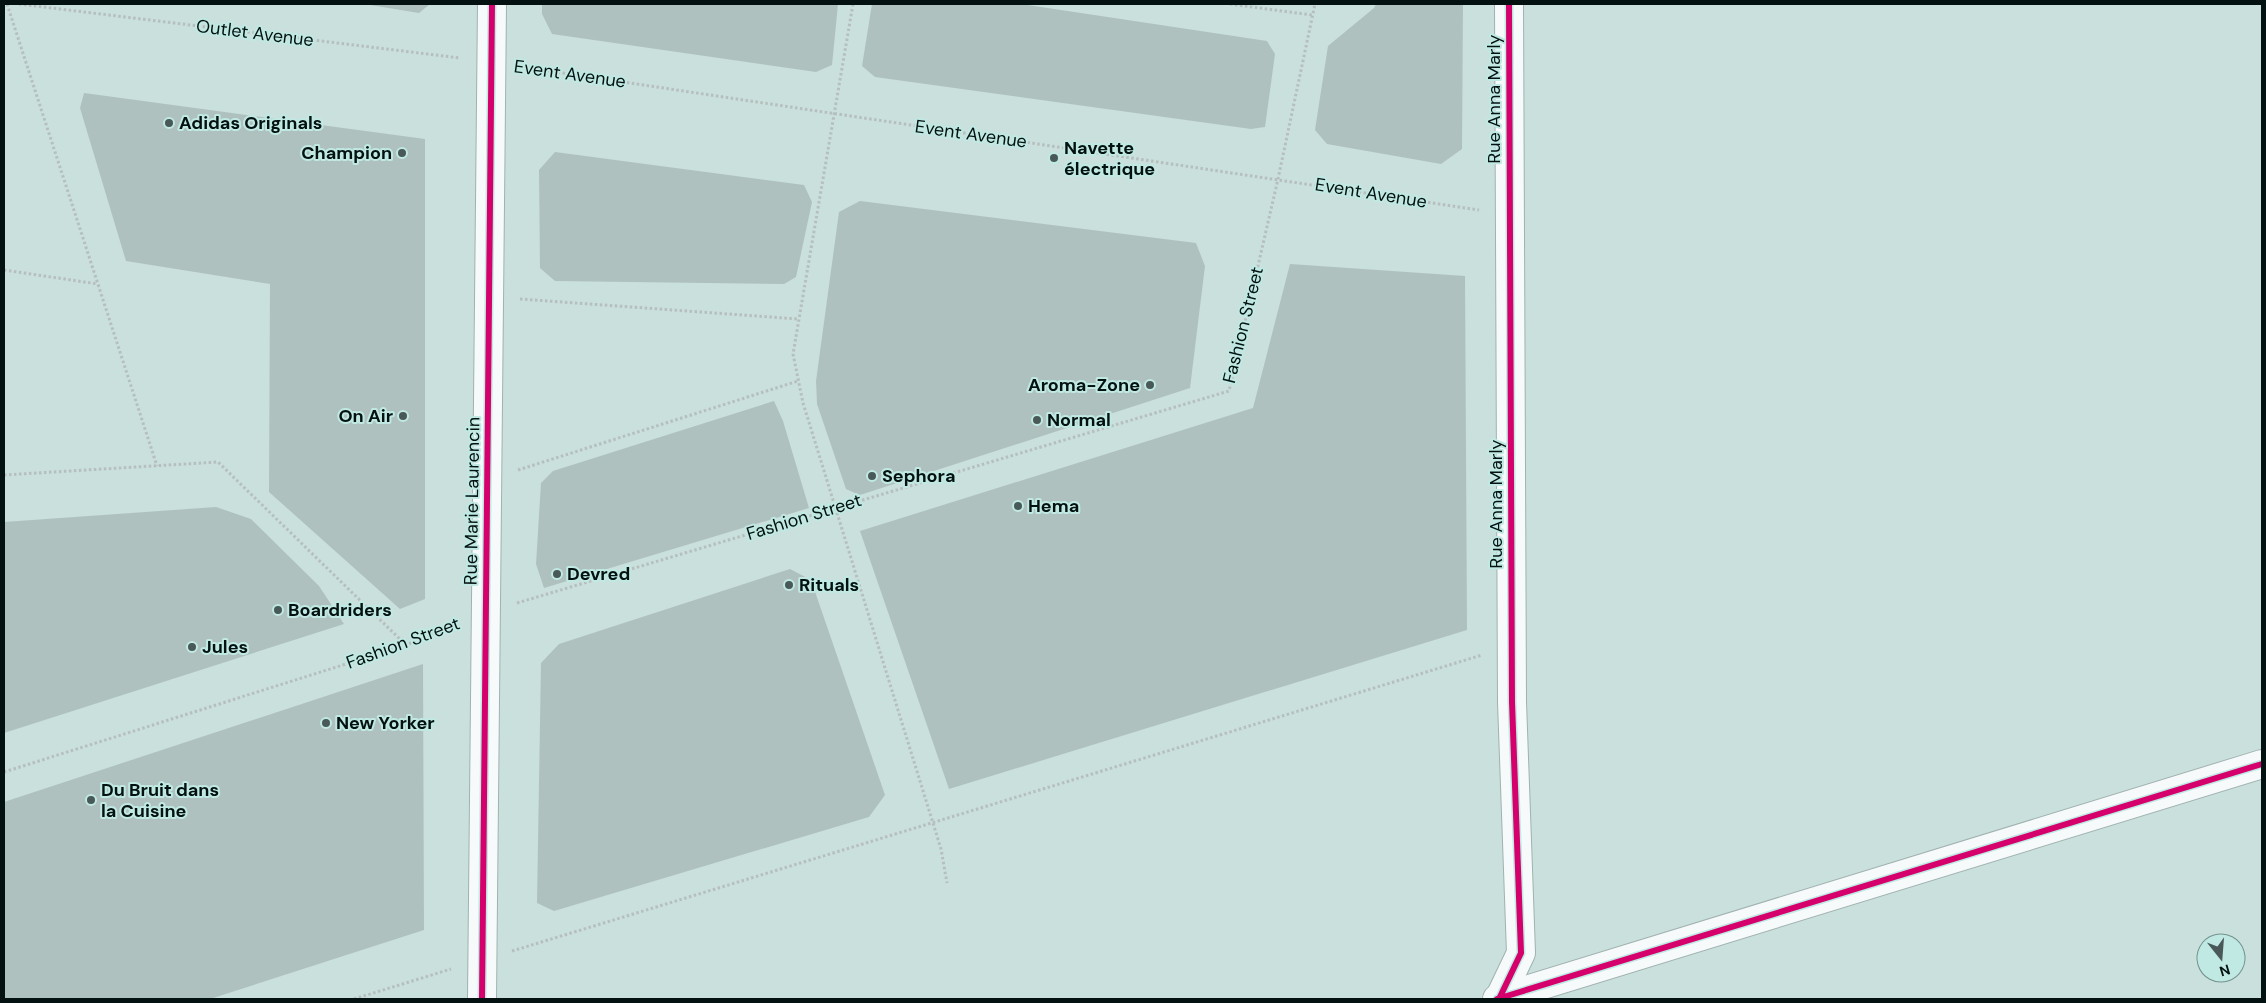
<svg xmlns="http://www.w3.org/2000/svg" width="2266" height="1003" font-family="'DM Sans',sans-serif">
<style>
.building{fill:#afc1bf}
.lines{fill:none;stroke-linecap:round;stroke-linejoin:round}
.street-casing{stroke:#a0b2b0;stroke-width:30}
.path{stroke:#b6bfbd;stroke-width:3;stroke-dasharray:2.5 2.5;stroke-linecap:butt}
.street{stroke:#f7fafa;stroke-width:28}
.cycleway-casing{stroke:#c0e9e4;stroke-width:9}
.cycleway{stroke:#d6006c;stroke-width:6}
.poi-dot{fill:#485958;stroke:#c0e9e4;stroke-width:2}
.labels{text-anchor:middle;stroke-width:4;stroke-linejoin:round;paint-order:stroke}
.street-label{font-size:18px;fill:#031110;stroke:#c0e9e4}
.poi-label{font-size:18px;font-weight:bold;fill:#031110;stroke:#c0e9e4;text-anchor:start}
</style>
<rect width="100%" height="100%" fill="#c9e0dd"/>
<g class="building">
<polygon points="364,4 430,4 419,13"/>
<polygon points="542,4 838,4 832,65 816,72 552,34 542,14"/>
<polygon points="872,4 1021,4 1267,41 1275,54 1265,127 1251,129 875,77 862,66"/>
<polygon points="1376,4 1463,4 1462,149 1441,164 1327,144 1315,130 1328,46 1374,8"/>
<polygon points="84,93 425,139 425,599 400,609 269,492 270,284 126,261 80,108"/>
<polygon points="555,152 804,185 812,202 796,277 784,284 555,281 540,268 539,170"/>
<polygon points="860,201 1196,243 1205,266 1190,388 860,495 846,489 817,404 816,381 839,212"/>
<polygon points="1290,264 1465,276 1467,630 949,789 860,531 1253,408"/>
<polygon points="774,401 783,421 809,508 544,588 536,564 541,483 553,471"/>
<polygon points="216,507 251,519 319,586 344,624 4,733 4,522"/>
<polygon points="790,569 811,580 885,795 869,817 554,911 537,903 541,663 559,644"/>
<polygon points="423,664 424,930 210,999 4,999 4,802"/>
</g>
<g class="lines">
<defs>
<g id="street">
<polyline points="482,999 492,4"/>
<polyline points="1497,999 2262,764"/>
<polyline points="1499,999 1521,953 1512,702 1509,4"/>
</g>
</defs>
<use href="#street" class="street-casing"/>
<g class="path">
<polyline points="7,4 157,466"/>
<polyline points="19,4 460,58"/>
<polyline points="853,4 793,354 803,403 941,849 947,883"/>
<polyline points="1230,4 1312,15"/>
<polyline points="523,67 1479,210"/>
<polyline points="4,270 98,284"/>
<polyline points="520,299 798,319"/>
<polyline points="518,470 798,381"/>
<polyline points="4,475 218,462 406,645"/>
<polyline points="517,603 1229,391 1278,179 1315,4"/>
<polyline points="4,772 406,645 455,625"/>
<polyline points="512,951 1482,655"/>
<polyline points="354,999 451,969"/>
</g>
<use href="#street" class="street"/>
<defs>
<g id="cycleway">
<polyline points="482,999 492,4"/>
<polyline points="1497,999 2262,764"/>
<polyline points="1499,999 1521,953 1512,702 1509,4"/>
</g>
</defs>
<use href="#cycleway" class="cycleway-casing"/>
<use href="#cycleway" class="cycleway"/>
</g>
<g class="poi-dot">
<circle cx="169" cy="123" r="5"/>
<circle cx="402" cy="153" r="5"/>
<circle cx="1054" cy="158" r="5"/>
<circle cx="1150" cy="385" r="5"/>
<circle cx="403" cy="416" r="5"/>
<circle cx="1037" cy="420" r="5"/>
<circle cx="872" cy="476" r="5"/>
<circle cx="1018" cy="506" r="5"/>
<circle cx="557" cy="574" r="5"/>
<circle cx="789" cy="585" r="5"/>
<circle cx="278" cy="610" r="5"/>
<circle cx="192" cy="647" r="5"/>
<circle cx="326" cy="723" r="5"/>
<circle cx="91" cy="800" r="5"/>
</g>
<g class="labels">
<g class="street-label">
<text transform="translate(255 33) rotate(7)" y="6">Outlet Avenue</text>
<text transform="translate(570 74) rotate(8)" y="6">Event Avenue</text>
<text transform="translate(1494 99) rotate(-90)" y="6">Rue Anna Marly</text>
<text transform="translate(971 134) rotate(8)" y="6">Event Avenue</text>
<text transform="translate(1371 193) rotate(9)" y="6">Event Avenue</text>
<text transform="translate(1243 325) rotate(-76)" y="6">Fashion Street</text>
<text transform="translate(472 501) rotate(-89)" y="6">Rue Marie Laurencin</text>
<text transform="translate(1496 504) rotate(-90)" y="6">Rue Anna Marly</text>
<text transform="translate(804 517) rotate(-17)" y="6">Fashion Street</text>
<text transform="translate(403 643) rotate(-20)" y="6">Fashion Street</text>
</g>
<g class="poi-label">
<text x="179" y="129">Adidas Originals</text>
<text x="1064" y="154">Navette<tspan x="1064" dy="21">électrique</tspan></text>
<text x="392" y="159" text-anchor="end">Champion</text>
<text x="1140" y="391" text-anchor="end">Aroma-Zone</text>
<text x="393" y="422" text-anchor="end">On Air</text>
<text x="1047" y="426">Normal</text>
<text x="882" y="482">Sephora</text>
<text x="1028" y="512">Hema</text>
<text x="567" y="580">Devred</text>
<text x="799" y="591">Rituals</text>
<text x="288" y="616">Boardriders</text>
<text x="202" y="653">Jules</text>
<text x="336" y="729">New Yorker</text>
<text x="101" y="796">Du Bruit dans<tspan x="101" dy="21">la Cuisine</tspan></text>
</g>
</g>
<rect width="2266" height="1003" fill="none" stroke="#031110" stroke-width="10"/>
<g transform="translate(2221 958) rotate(163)"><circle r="24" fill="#c0e9e4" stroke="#74938f"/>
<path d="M0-4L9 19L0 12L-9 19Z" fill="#485958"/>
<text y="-8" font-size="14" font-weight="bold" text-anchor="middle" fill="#031110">N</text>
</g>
</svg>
